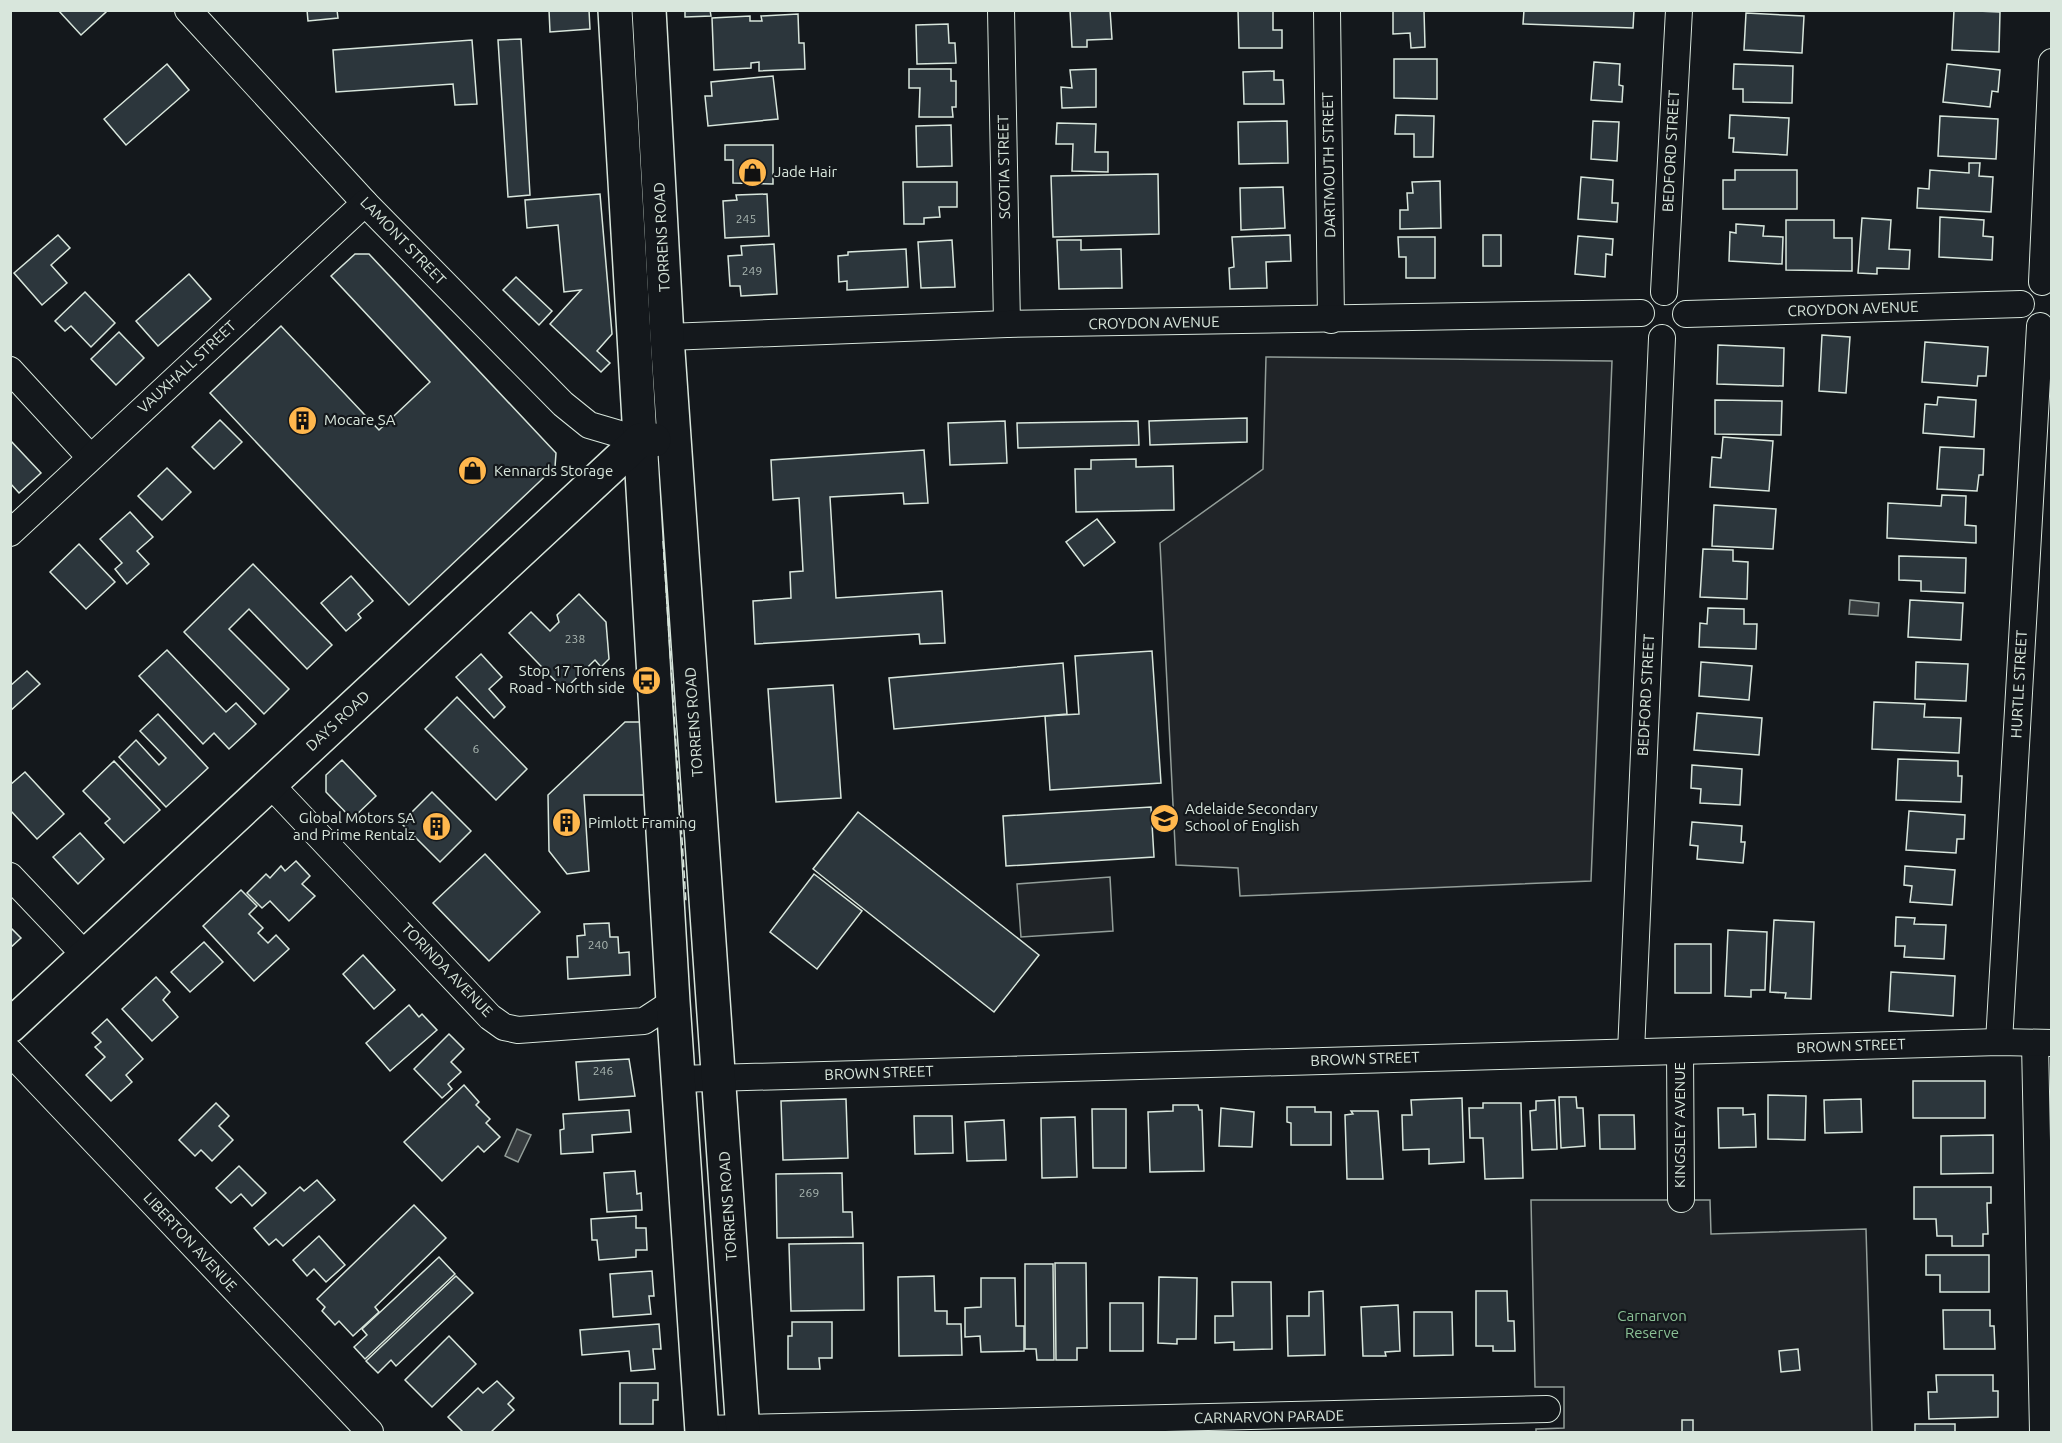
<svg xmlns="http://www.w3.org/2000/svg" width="2062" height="1443" font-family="Ubuntu,sans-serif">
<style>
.green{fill:#202428;stroke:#939e99;stroke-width:1.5}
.water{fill:#363b3e;stroke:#939e99;stroke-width:1.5}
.building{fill:#2c363c;stroke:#d8e6dc;stroke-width:1.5}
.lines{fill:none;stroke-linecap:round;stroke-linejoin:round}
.minor-casing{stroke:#d8e6dc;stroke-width:28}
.major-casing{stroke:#d8e6dc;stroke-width:36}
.minor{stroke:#14181c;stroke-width:26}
.major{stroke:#14181c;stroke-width:33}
.fence{stroke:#d8e6dc;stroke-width:1.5;stroke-dasharray:8 3;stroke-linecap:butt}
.labels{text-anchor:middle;stroke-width:4.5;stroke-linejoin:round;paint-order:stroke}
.number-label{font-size:12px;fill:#adbab4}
.street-label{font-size:15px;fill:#d8e6dc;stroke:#14181c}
.poi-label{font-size:15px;fill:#d8e6dc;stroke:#14181c;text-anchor:start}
.park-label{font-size:15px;fill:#8ac095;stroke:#14181c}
</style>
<rect width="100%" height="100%" fill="#14181c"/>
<g class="green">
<polygon points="1266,357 1612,361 1591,881 1240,896 1238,868 1176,865 1160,543 1263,469"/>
<polygon points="1110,877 1113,931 1021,937 1017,884"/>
<polygon points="1531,1200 1710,1200 1711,1234 1866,1229 1872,1432 1536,1432 1536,1429 1564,1428 1564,1387 1535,1387"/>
</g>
<g class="water">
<polygon points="1850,600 1879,603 1878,616 1849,614"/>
<polygon points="517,1129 531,1135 518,1162 505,1156"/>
</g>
<g class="building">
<polygon points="58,10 105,10 106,12 81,35"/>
<polygon points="307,10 337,10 338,18 308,21"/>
<polygon points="549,10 589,10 590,29 550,32"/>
<polygon points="685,10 710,10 711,16 685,17"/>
<polygon points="1070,10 1110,10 1112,39 1087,40 1087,47 1072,47"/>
<polygon points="1238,10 1273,10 1273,30 1282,30 1282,48 1239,48"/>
<polygon points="1393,10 1424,10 1425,47 1411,48 1410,33 1393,34"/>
<polygon points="1524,10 1634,10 1633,28 1523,24"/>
<polygon points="1954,10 2000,12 1999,52 1952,50"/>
<polygon points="1746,13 1804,16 1802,53 1744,50"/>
<polygon points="798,14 799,43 804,43 805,69 759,71 759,62 751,63 751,68 714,70 712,18 750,16 750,21 762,21 761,16"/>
<polygon points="948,24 949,43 955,43 956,63 917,64 916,25"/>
<polygon points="521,39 530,195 508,197 498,40"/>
<polygon points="472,40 477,104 455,105 453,84 336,92 333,50"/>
<polygon points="1394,59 1437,59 1437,99 1394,98"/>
<polygon points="1594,62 1620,64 1619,85 1623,86 1622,102 1591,100"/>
<polygon points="167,64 189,90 126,145 104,119"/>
<polygon points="1734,64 1793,66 1792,103 1743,102 1743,89 1733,89"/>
<polygon points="1947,64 2000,70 1998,92 1992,91 1990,107 1943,102"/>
<polygon points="909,69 951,69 951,81 956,81 956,107 952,107 953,117 919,117 920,88 909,88"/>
<polygon points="1096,69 1096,107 1062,108 1061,87 1072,88 1070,70"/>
<polygon points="1274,71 1274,80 1283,80 1284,104 1244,104 1243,72"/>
<polygon points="773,76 778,119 708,126 705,96 712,96 711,82"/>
<polygon points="1396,115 1434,116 1433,157 1414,157 1414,134 1395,134"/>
<polygon points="1730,115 1789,118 1787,155 1733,152 1734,138 1729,138"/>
<polygon points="1940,116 1998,119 1996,159 1938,156"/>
<polygon points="1287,121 1288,163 1239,164 1238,122"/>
<polygon points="1593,121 1619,122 1617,161 1591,159"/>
<polygon points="1057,123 1096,124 1095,152 1108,152 1108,172 1072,171 1073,144 1056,144"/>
<polygon points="951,125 952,166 917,167 916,126"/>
<polygon points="725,145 773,145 773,184 733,183 733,160 725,160"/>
<polygon points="1969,163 1980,163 1979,176 1993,177 1991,212 1917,208 1918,188 1929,189 1930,170 1969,173"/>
<polygon points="1735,170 1797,170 1797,209 1723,209 1723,180 1735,180"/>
<polygon points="1158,174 1159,234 1053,237 1051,176"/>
<polygon points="1581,177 1613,180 1612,203 1618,203 1617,222 1578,219"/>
<polygon points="1440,181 1441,228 1400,229 1400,210 1408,210 1407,193 1413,193 1412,182"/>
<polygon points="903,182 957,182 957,207 939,207 940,217 924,218 924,224 904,224"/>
<polygon points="1283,187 1285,228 1241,230 1240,188"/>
<polygon points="600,194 612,334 597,351 610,363 601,372 550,324 581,290 564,292 558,225 527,228 525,200"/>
<polygon points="767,194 769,236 725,238 723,201 737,200 736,195"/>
<polygon points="1940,217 1984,220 1983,236 1993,237 1992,260 1939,257"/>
<polygon points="1862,218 1891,220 1889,249 1910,250 1909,269 1877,268 1877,274 1858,273"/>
<polygon points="1786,220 1834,220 1834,238 1852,238 1852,271 1786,270"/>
<polygon points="1736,224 1764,226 1763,236 1783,237 1782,264 1729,261 1730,232 1736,233"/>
<polygon points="58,235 70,248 51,265 67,283 42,305 14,273"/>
<polygon points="1290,235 1291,261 1266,262 1267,288 1230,289 1229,268 1234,267 1232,237"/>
<rect x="1483" y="235" width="18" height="31"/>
<polygon points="1578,236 1613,239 1612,255 1606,254 1605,277 1575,274"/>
<polygon points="1398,237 1435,237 1435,278 1406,278 1406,257 1399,257"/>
<polygon points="952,240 955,287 921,288 918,242"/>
<polygon points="1057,240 1081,240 1081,250 1121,249 1122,288 1059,289"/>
<polygon points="774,244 777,294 741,296 740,286 730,286 728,256 742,255 741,246"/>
<polygon points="906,249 908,287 847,290 847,281 839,282 838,256 848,255 848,252"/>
<polygon points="355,254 369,254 556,453 555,467 409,605 210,393 281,326 379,430 430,382 331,276"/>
<polygon points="189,274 211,299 158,346 136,321"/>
<polygon points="516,277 552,311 539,325 503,290"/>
<polygon points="85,292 115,323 91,347 71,326 65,331 55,321"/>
<polygon points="119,332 144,358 116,385 91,359"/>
<polygon points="1822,335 1850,337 1846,393 1819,391"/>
<polygon points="1925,342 1988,347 1986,376 1978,376 1977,386 1922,382"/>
<polygon points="1718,345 1784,348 1783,386 1717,384"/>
<polygon points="1938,397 1976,400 1974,437 1923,433 1925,404 1937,405"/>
<polygon points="1715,400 1782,401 1781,435 1715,434"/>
<polygon points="1247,418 1247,442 1150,445 1149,421"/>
<polygon points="220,420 242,442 214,469 192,447"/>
<polygon points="1005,421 1007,463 950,465 948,423"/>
<polygon points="1138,421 1139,445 1018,448 1017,423"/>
<polygon points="1723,437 1773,441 1769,491 1710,487 1712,457 1721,458"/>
<polygon points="10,440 41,473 19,493 10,483"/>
<polygon points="1940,447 1984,449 1983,475 1979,475 1977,491 1937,489"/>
<polygon points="924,450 928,503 904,504 903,493 830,497 836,598 942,591 945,643 920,644 919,634 755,644 753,601 791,598 790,572 803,571 799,498 773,500 771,460"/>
<polygon points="1136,459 1136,467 1173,466 1174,510 1076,512 1075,469 1091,469 1091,460"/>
<polygon points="167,468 191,492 162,520 138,496"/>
<polygon points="1942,495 1966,496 1965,525 1976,526 1976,543 1887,538 1888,503 1941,506"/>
<polygon points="1714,505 1776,509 1773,549 1712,546"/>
<polygon points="130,512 153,537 137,551 149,564 127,584 115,569 122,563 100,539"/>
<polygon points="1097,519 1115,542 1084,566 1066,542"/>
<polygon points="79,544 115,582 86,609 50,572"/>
<polygon points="1703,549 1733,550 1733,561 1748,562 1747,599 1700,597"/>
<polygon points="1899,556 1966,558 1965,593 1921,591 1921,581 1899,580"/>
<polygon points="253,564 332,645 307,669 249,609 229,629 289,689 264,714 184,632"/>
<polygon points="351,576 373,601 358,614 361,618 346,631 321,603"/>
<polygon points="579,594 606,622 609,659 601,667 595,660 564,690 509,633 531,612 550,631 559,622 557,615"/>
<polygon points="1910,600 1963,603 1961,640 1908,637"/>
<polygon points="1708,608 1744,609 1744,624 1757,624 1756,649 1699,647 1700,623 1707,624"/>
<polygon points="167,650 226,712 236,703 256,724 229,749 214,733 203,744 139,676"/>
<polygon points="1152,651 1161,783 1050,790 1045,716 1079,714 1075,656"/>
<polygon points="481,654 502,677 489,689 505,707 494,718 456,677"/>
<polygon points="1701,662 1752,666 1749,700 1699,696"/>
<polygon points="1916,662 1968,664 1966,701 1915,699"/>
<polygon points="1063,663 1067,714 894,729 889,678"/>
<polygon points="27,671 40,684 10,711 10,686"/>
<polygon points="833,685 841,798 776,802 768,689"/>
<polygon points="457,697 527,769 496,800 425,729"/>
<polygon points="1874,702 1925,704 1924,717 1961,718 1959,753 1872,749"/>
<polygon points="1697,713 1762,718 1759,755 1694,750"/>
<polygon points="158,714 208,768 166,807 119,757 136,740 159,765 166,758 140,731"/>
<polygon points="625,722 642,722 647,795 584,795 589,871 567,874 549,851 548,795"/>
<polygon points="1898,759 1958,761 1958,776 1962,776 1961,802 1896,800"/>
<polygon points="342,760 376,796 352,819 326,792 326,775"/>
<polygon points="114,761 160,810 124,843 105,823 110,819 83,791"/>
<polygon points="1692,765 1742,769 1740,805 1700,803 1701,789 1691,788"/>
<polygon points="25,772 64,814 37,839 10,810 10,785"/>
<polygon points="432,792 471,831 440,862 401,823"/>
<polygon points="1151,807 1154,857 1006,866 1003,816"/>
<polygon points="1909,811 1965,815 1964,839 1957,839 1956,853 1906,850"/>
<polygon points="858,812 1039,955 994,1012 813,869"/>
<polygon points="1692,822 1742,826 1741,842 1745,842 1743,863 1697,859 1698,846 1690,845"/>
<polygon points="80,833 104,859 78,884 53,857"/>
<polygon points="485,854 540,912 489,961 433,903"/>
<polygon points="296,861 310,876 302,884 315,896 289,921 270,901 262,908 247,893 266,874 270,878 281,866 285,871"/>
<polygon points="1905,866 1955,870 1952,905 1910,902 1912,886 1904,885"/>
<polygon points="814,874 862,911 817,969 770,932"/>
<polygon points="241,890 257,906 249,914 263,928 258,933 268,943 276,935 289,949 254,981 203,926"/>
<polygon points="1896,917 1915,918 1914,924 1946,925 1944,959 1904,957 1905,946 1895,946"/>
<polygon points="1774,920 1814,922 1811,999 1785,998 1786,993 1770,992"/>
<polygon points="609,923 610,937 618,937 619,953 629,952 630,975 568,979 567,957 578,957 577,936 585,935 584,924"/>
<polygon points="10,927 21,938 10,948"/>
<polygon points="1728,930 1767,932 1765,990 1751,990 1751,997 1725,996"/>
<polygon points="204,942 223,962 190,992 171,972"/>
<rect x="1675" y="944" width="36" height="49"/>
<polygon points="363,955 395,990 374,1009 343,974"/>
<polygon points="1891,972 1955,976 1953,1016 1889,1011"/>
<polygon points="156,977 170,992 163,1000 178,1017 152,1041 122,1009"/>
<polygon points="409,1005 419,1017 422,1014 437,1030 390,1071 366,1043"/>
<polygon points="107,1019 143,1059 126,1075 132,1082 111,1101 86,1075 105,1057 95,1047 101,1042 92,1033"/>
<polygon points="449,1034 464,1049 451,1062 461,1072 448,1084 452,1089 442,1098 414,1069"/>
<polygon points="629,1059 635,1096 579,1100 576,1062"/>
<rect x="1913" y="1081" width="72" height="37"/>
<polygon points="464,1085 479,1102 476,1105 490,1119 486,1123 500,1137 484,1152 478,1146 442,1181 404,1142"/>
<polygon points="1768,1095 1806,1096 1805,1140 1768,1139"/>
<polygon points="1559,1097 1576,1097 1577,1108 1583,1108 1585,1146 1561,1148"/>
<polygon points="1462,1098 1464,1162 1429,1164 1429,1149 1403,1150 1402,1115 1412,1115 1411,1100"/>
<polygon points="846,1099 848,1158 783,1160 781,1101"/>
<polygon points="1861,1099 1862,1132 1825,1133 1824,1100"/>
<polygon points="1555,1100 1557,1149 1532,1150 1530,1111 1536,1110 1536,1101"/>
<polygon points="216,1103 229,1116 219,1126 233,1140 212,1161 201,1150 195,1156 179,1140"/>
<polygon points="1483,1103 1521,1103 1523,1178 1485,1179 1483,1138 1470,1138 1469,1108 1483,1108"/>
<polygon points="1173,1105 1198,1105 1199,1110 1202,1110 1204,1171 1150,1172 1148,1112 1173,1111"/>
<polygon points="1287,1107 1315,1107 1315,1112 1331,1112 1331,1145 1291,1145 1291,1123 1287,1122"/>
<polygon points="1221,1108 1254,1112 1252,1147 1219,1146"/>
<polygon points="1718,1108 1743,1108 1743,1115 1755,1114 1756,1147 1719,1148"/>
<polygon points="1092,1109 1126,1109 1126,1168 1093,1168"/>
<polygon points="629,1110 631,1132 592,1135 593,1152 561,1154 560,1130 564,1129 563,1114"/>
<polygon points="1351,1111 1378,1111 1383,1179 1347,1179 1345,1115 1353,1114"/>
<polygon points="1599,1115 1634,1115 1635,1149 1600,1149"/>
<polygon points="914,1116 952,1116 953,1153 915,1154"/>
<polygon points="1075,1117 1077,1177 1042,1178 1041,1118"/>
<polygon points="1004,1120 1006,1160 967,1161 965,1122"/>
<polygon points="1993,1135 1993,1173 1941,1174 1941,1136"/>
<polygon points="239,1166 266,1193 252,1206 241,1194 231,1203 216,1188"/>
<polygon points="635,1171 637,1194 641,1193 642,1210 607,1212 604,1173"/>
<polygon points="842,1173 843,1212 852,1212 853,1237 777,1238 776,1174"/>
<polygon points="317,1180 335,1200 283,1246 276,1239 269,1245 254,1228 300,1187 304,1191"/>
<polygon points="1914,1187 1991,1187 1991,1203 1987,1203 1988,1234 1983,1234 1983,1246 1952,1246 1952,1236 1937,1236 1936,1219 1914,1219"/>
<polygon points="414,1205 446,1238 375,1307 379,1312 353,1336 339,1321 335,1325 322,1311 325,1307 317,1299"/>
<polygon points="636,1216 636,1228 646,1228 647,1250 636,1250 636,1257 599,1260 597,1240 592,1240 591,1219"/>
<polygon points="319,1236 345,1265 326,1282 314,1269 307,1276 293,1260"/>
<polygon points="863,1243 864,1310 791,1311 789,1244"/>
<polygon points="1926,1255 1989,1255 1989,1292 1940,1292 1940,1275 1926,1275"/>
<polygon points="439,1257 455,1274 365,1359 354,1347 367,1335 362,1329"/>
<polygon points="1055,1263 1086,1263 1087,1348 1077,1348 1077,1360 1056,1360"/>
<polygon points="1025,1264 1053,1264 1054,1360 1037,1360 1036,1349 1025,1349"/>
<polygon points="652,1271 654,1296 649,1296 651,1314 613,1317 610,1274"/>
<polygon points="456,1276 473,1293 396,1366 391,1360 378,1373 366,1361"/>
<polygon points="934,1276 935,1311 947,1311 947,1324 961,1324 962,1355 899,1356 898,1277"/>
<polygon points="1159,1277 1197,1278 1196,1339 1177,1339 1177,1344 1158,1343"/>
<polygon points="981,1278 1015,1278 1016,1326 1024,1326 1024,1351 981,1352 980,1336 965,1337 965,1308 981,1307"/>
<polygon points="1232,1282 1271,1282 1272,1349 1234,1350 1234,1342 1215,1343 1215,1316 1233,1316"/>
<polygon points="1323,1291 1325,1355 1288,1356 1287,1316 1309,1316 1309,1292"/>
<polygon points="1476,1291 1507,1291 1508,1321 1514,1321 1515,1351 1493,1351 1493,1346 1476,1346"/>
<rect x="1110" y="1303" width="33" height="48"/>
<polygon points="1398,1305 1400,1351 1385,1352 1386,1356 1363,1356 1361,1307"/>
<polygon points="1943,1310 1990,1310 1990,1326 1994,1326 1995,1349 1944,1349"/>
<polygon points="1414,1312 1452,1312 1453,1355 1414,1356"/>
<polygon points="792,1322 832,1322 832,1358 819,1358 820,1369 788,1369 788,1336 792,1336"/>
<polygon points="659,1324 661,1349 653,1349 655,1369 631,1371 629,1351 582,1355 580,1330"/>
<polygon points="449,1336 476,1364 432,1407 405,1380"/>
<polygon points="1798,1349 1800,1370 1781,1372 1779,1351"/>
<polygon points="1936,1375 1993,1375 1993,1391 1998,1391 1998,1417 1929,1419 1928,1392 1937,1392"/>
<polygon points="497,1381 514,1398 508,1404 514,1410 491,1432 463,1432 448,1417 478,1388 483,1393"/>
<polygon points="620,1383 658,1383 658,1400 653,1400 653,1424 620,1424"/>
<rect x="1682" y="1420" width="11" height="12"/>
<rect x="1915" y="1424" width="40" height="8"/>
</g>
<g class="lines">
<defs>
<g id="minor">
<polyline points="188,10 365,203 563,404 589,425 640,440"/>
<polyline points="1001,10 1007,324"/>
<polyline points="1327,10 1331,320"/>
<polyline points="2042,282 2052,62"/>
<polyline points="1664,292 1679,10"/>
<polyline points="1686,314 2021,304"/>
<polyline points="667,337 1007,324 1641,313"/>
<polyline points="10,370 90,457"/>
<polyline points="10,533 365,203"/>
<polyline points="270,784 490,1017 504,1027 518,1030 644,1021 673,1002"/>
<polyline points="10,876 86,956"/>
<polyline points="1999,1042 2040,326"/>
<polyline points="2035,1043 2043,1432"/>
<polyline points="1680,1051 1681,1199"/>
<polyline points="10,1052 370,1432"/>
<polyline points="1631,1052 1662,338"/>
<polyline points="678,1079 1999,1042 2052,1043"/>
<polyline points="702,1429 1547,1409"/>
</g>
<g id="major">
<polyline points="615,10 673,1002 702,1432"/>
<polyline points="649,10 667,337 743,1432"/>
<polyline points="10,1026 640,440 654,440"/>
</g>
</defs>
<use href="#minor" class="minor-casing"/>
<use href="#major" class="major-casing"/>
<use href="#minor" class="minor"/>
<use href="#major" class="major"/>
<polyline class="fence" points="663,541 686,902"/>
</g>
<defs>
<symbol id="shop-disc" viewBox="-11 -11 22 22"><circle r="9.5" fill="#ffb74d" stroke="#14181c"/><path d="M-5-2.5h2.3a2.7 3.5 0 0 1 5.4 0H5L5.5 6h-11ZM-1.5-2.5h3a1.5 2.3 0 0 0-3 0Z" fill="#111"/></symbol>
<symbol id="building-disc" viewBox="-11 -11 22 22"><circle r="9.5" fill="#ffb74d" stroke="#14181c"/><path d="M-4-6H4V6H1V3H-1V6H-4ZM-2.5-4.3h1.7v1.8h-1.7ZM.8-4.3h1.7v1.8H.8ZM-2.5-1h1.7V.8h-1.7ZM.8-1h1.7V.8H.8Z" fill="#111"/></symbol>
<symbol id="bus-disc" viewBox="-11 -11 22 22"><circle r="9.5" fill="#ffb74d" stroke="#14181c"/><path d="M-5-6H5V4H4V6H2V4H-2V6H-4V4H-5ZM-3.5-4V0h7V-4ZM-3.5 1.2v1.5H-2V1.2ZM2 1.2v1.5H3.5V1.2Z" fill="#111"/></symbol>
<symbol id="school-disc" viewBox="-11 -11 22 22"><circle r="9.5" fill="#ffb74d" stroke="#14181c"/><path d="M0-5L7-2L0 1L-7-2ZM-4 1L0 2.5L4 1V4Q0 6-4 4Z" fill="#111"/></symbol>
</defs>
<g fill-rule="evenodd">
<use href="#shop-disc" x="736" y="156" width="33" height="33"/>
<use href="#building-disc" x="286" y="404" width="33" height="33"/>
<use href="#shop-disc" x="456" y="454" width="33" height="33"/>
<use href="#bus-disc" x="630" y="664" width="33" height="33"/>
<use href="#school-disc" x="1148" y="802" width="33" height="33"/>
<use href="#building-disc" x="550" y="806" width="33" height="33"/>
<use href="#building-disc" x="420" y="810" width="33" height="33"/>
</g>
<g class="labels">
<g class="number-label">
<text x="746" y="223">245</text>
<text x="752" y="275">249</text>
<text x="575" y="643">238</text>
<text x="476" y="753">6</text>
<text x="598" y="949">240</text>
<text x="603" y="1075">246</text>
<text x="809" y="1197">269</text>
</g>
<g class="street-label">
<text transform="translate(1671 151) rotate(-87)" y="5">BEDFORD STREET</text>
<text transform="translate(1329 165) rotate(-91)" y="5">DARTMOUTH STREET</text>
<text transform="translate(1004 167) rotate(-91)" y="5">SCOTIA STREET</text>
<text transform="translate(662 237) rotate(-93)" y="5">TORRENS ROAD</text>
<text transform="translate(403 241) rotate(46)" y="5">LAMONT STREET</text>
<text transform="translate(1853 309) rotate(-2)" y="5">CROYDON AVENUE</text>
<text transform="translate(1154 323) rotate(-1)" y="5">CROYDON AVENUE</text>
<text transform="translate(187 367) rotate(-43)" y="5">VAUXHALL STREET</text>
<text transform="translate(2019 684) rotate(-87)" y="5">HURTLE STREET</text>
<text transform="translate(1646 695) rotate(-87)" y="5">BEDFORD STREET</text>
<text transform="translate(338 721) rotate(-43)" y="5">DAYS ROAD</text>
<text transform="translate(694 722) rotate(-94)" y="5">TORRENS ROAD</text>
<text transform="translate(447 970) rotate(46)" y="5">TORINDA AVENUE</text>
<text transform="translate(1851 1046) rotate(-2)" y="5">BROWN STREET</text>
<text transform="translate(1365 1059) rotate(-2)" y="5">BROWN STREET</text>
<text transform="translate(879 1073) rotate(-2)" y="5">BROWN STREET</text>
<text transform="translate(1680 1125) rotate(-90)" y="5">KINGSLEY AVENUE</text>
<text transform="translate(728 1206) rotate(-94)" y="5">TORRENS ROAD</text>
<text transform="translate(190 1242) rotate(47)" y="5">LIBERTON AVENUE</text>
<text transform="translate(1269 1417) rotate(-1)" y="5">CARNARVON PARADE</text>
</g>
<g class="poi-label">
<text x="774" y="177">Jade Hair</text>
<text x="324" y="425">Mocare SA</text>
<text x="494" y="476">Kennards Storage</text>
<text x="625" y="676" text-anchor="end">Stop 17 Torrens<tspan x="625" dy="17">Road - North side</tspan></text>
<text x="1185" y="814">Adelaide Secondary<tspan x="1185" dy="17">School of English</tspan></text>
<text x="415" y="823" text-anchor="end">Global Motors SA<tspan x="415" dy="17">and Prime Rentalz</tspan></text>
<text x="588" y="828">Pimlott Framing</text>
</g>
<g class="park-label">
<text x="1652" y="1321">Carnarvon<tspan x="1652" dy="17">Reserve</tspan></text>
</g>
</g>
<rect width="2062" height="1443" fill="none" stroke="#d8e6dc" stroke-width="24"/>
</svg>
